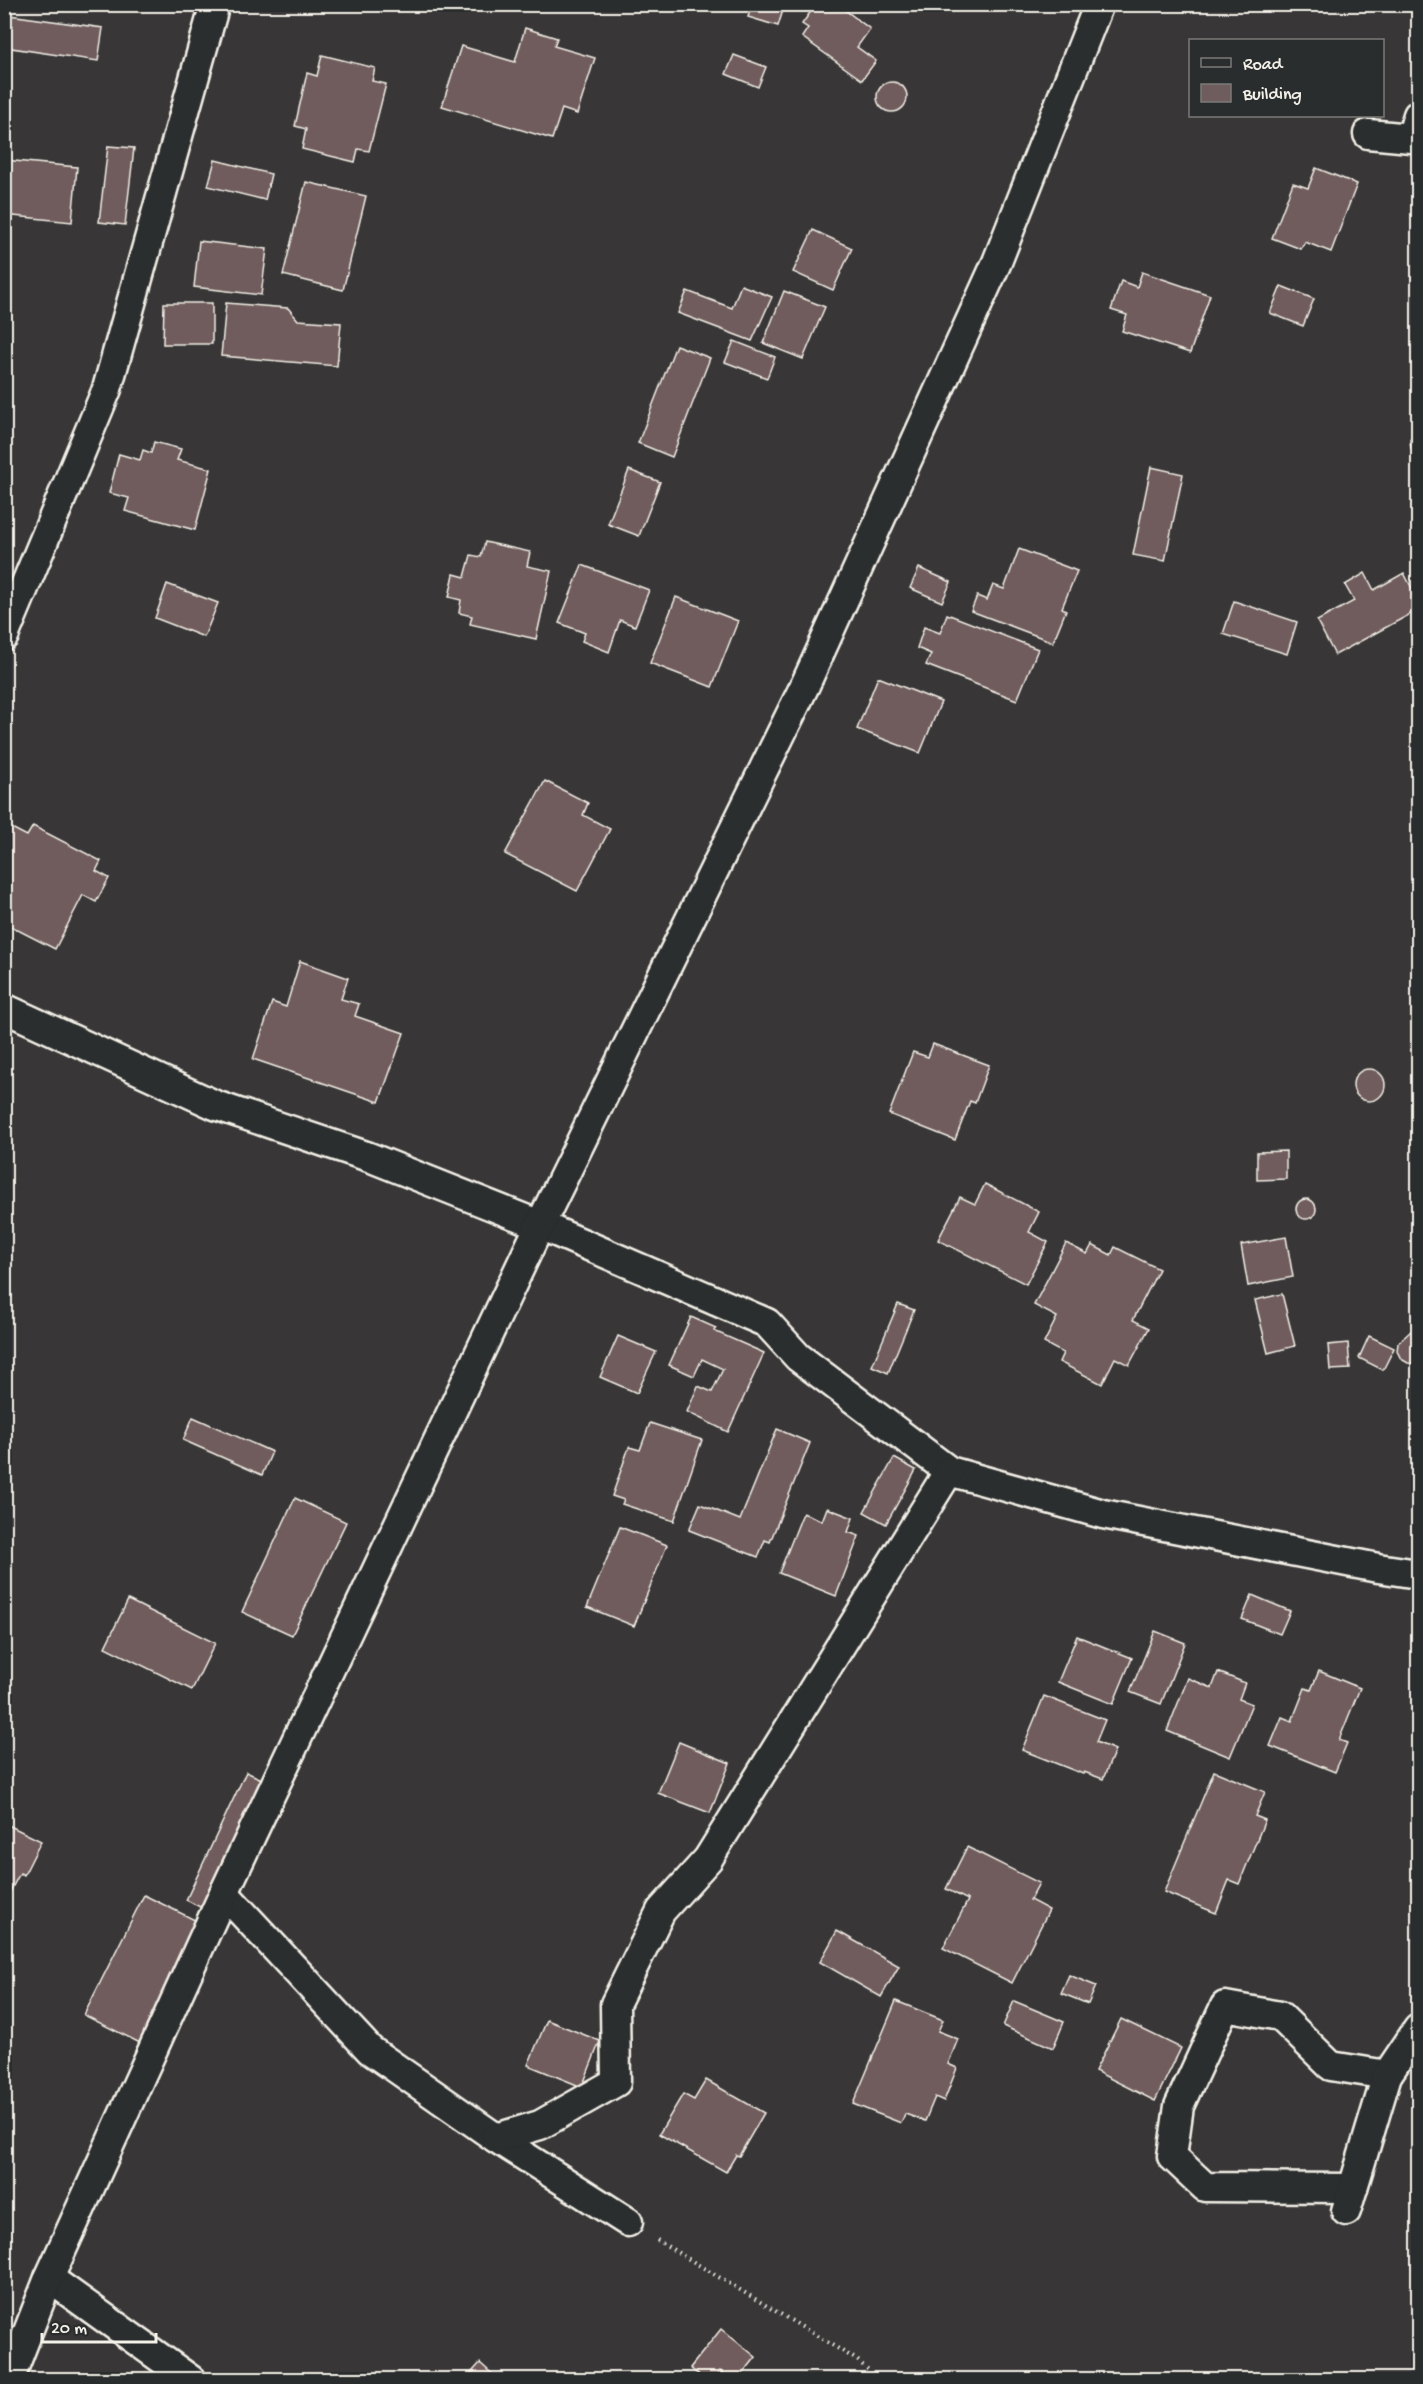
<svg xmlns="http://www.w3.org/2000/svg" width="1423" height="2384" font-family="'Gochi Hand',sans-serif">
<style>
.building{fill:#6f5c5c;stroke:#f4f1e8;stroke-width:1.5}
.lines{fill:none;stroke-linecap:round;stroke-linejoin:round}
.minor-casing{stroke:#f4f1e8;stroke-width:33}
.path{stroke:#f4f1e8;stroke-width:4;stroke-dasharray:1.5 4.5;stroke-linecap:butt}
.minor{stroke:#2a2d2e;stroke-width:28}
</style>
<rect width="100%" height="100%" fill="#383637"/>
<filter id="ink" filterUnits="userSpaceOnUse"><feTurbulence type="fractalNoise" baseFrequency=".0167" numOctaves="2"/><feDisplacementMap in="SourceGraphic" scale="12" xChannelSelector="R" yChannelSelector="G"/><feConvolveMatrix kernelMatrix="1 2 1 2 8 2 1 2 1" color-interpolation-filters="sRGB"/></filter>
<g filter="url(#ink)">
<g class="building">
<polygon points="84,4 109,4 108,10"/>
<polygon points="752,4 785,4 778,26 748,17"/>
<polygon points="816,4 837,4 870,29 857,47 876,61 862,80 802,37 808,28 802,24"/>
<polygon points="9,15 103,28 98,61 5,47"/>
<polygon points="525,28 557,38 554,46 595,58 577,114 562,109 552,139 442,106 461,46 515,62"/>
<polygon points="322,55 375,68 372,81 386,84 369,151 358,149 355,162 302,149 306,129 295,126 307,73 317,76"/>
<polygon points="734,55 766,67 758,87 726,74"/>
<circle cx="892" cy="97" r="15"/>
<polygon points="108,146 134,148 125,225 99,222"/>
<polygon points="4,160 77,167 72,222 4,215"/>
<polygon points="215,160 271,174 265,200 208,186"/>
<polygon points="1316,168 1357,184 1331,252 1305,242 1301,249 1272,238 1293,183 1308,188"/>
<polygon points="306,182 366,196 343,290 283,275"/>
<polygon points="813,230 852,248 833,290 793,272"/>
<polygon points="199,241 267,249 261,295 194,287"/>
<polygon points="1142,272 1210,295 1190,353 1122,331 1127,315 1111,310 1121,281 1137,287"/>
<polygon points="741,285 772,297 752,341 678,313 687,291 732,308"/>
<polygon points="1281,286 1314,299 1303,326 1270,313"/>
<polygon points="784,291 825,307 803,359 763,343"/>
<polygon points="164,303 212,303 212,344 163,344"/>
<polygon points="226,303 288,308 298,320 341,323 337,366 221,356"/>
<polygon points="734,341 775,357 767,378 725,362"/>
<polygon points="676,345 710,358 672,457 638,443"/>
<polygon points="1418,431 1418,453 1411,448 1410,440 1413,434"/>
<polygon points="154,442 181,449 177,460 211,469 195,530 125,511 129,498 109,493 119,454 140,460 143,450 151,453"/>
<polygon points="1151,467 1183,474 1165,561 1133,555"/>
<polygon points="629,470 660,482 639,536 608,524"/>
<polygon points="485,542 530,552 527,566 551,571 536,639 470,624 472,616 459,613 461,600 449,597 454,574 465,577 471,555 481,557"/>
<polygon points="1019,549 1077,571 1062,608 1066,610 1053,642 971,611 977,596 987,600 993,585 1004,589"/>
<polygon points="582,565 649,590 635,626 620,620 609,652 582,641 585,633 559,623"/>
<polygon points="919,568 951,582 942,602 910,588"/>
<polygon points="1365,573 1374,590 1404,573 1418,600 1418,610 1335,655 1317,621 1354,601 1345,585"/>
<polygon points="167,584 218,603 204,637 155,618"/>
<polygon points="676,597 738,621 712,687 650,663"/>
<polygon points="1234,601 1297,622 1287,654 1223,634"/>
<polygon points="947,614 1038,649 1017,700 926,665 931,654 917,648 924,627 940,633"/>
<polygon points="878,677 941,702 920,753 857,729"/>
<polygon points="545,781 588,803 583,815 610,829 577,891 505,854"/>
<polygon points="4,824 27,836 33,826 101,861 96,871 109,878 96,902 83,895 55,949 4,923"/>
<polygon points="300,961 348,978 341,999 359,1004 355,1016 404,1033 379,1102 253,1059 272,1002 286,1007"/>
<polygon points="933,1044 989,1065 975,1103 970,1101 955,1140 889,1114 913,1052 928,1057"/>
<circle cx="1369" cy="1085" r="16"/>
<polygon points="1286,1151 1286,1179 1257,1180 1257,1152"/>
<polygon points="985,1184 1039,1212 1029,1232 1048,1242 1026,1284 938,1240 960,1197 975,1204"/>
<circle cx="1306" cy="1209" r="10"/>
<polygon points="1286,1237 1293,1277 1248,1286 1241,1245"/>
<polygon points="1066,1243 1087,1254 1092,1245 1111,1255 1115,1247 1159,1269 1133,1320 1149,1328 1129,1365 1115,1358 1102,1384 1059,1362 1063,1353 1044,1343 1057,1317 1034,1305"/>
<polygon points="1282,1294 1295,1346 1268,1353 1255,1300"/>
<polygon points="898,1304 914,1310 888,1373 872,1366"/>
<polygon points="691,1317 716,1328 714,1331 764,1353 728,1432 687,1412 698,1386 712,1392 723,1369 702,1359 694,1376 669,1365"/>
<polygon points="1411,1331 1418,1332 1417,1364 1408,1363 1401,1359 1397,1351 1398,1343"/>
<polygon points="618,1336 656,1352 637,1393 600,1377"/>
<polygon points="1369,1336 1394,1348 1383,1370 1359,1358"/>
<polygon points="1348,1343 1350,1369 1330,1370 1328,1345"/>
<polygon points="193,1417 272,1452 262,1475 183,1440"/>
<polygon points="650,1423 702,1440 674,1521 622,1504 624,1500 612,1496 629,1447 640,1450"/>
<polygon points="777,1429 810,1443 770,1542 765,1540 758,1557 689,1530 700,1504 740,1520"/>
<polygon points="894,1458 916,1470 886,1524 864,1512"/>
<polygon points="295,1498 346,1522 292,1635 242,1612"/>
<polygon points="827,1508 853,1518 848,1532 859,1536 836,1596 779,1573 803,1513 822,1521"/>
<polygon points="620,1527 667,1545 634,1626 587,1607"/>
<polygon points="1252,1595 1290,1611 1280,1634 1242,1619"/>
<polygon points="128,1600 215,1643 192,1690 105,1647"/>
<polygon points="1155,1631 1185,1643 1161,1704 1130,1692"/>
<polygon points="1077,1636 1132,1658 1113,1704 1058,1682"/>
<polygon points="1319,1671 1360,1688 1339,1740 1347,1743 1335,1772 1270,1746 1282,1717 1292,1721 1305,1688 1311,1690"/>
<polygon points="1218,1672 1245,1683 1239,1699 1252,1704 1230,1757 1167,1731 1188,1678 1212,1688"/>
<polygon points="1044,1696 1105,1720 1096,1742 1115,1750 1103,1779 1084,1772 1083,1774 1022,1750"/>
<polygon points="679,1742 730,1763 710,1813 658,1793"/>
<polygon points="1214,1771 1265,1792 1255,1816 1265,1820 1239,1884 1229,1880 1216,1913 1164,1892"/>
<polygon points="246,1772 264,1780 204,1909 186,1900"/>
<polygon points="4,1823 41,1841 24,1875 20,1873 4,1903"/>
<polygon points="967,1847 1039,1883 1030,1900 1049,1910 1012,1983 943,1948 968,1900 946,1889"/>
<polygon points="144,1895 201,1923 142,2044 84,2015"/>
<polygon points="837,1931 899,1966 881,1997 820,1962"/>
<polygon points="1069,1975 1096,1986 1088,2004 1061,1993"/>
<polygon points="896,2001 943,2020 938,2031 958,2039 948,2064 957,2068 944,2101 935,2097 925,2121 905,2114 901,2123 853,2104"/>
<polygon points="1014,2001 1064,2022 1053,2048 1003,2026"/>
<polygon points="1121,2019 1181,2048 1155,2101 1095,2071"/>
<polygon points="547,2020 600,2041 582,2087 528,2065"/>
<polygon points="706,2080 764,2113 739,2156 736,2155 726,2172 659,2134 683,2094 694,2100"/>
<polygon points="721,2329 756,2357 738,2380 730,2380 720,2371 713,2380 705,2380 690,2368"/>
<polygon points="480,2363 499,2380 465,2380"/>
</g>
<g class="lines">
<defs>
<g id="minor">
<polyline points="1368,134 1411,138 1418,115"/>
<polyline points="4,636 107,389 215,4"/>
<polyline points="4,1008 215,1105 369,1157 540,1225 767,1323 798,1357 949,1471 1103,1514 1378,1568 1418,1574"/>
<polyline points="224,1893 370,2050 496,2138 628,2222"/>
<polyline points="496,2138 540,2125 616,2082 615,2004 661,1911 708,1859 949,1471"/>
<polyline points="1353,2188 1205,2187 1172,2156 1179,2106 1225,2006 1280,2016 1331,2066 1387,2075"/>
<polyline points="1346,2211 1387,2075 1418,2029"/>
<polyline points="49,2278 191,2380"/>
<polyline points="9,2380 49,2278 224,1893 540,1225 806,683 997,262 1099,4"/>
</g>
</defs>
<use href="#minor" class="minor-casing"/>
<polyline class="path" points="657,2240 857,2360 880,2380"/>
<use href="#minor" class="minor"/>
</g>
</g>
<rect width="1423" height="2384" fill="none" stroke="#2a2d2e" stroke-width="24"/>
<rect x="12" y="12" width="1399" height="2360" fill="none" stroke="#f4f1e8" stroke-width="2" filter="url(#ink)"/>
<rect x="1189" y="39" width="195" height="78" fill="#2a2d2e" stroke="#7b7b78" stroke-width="1.5"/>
<rect x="1201" y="58" width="30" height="9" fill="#2a2d2e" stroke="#7b7b78" stroke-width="1.5"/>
<text x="1243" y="69" font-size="18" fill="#f4f1e8">Road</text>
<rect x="1201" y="84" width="30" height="18" fill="#6f5c5c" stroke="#7b7b78" stroke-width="1.5"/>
<text x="1243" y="99" font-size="18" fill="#f4f1e8">Building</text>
<path d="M42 2333v9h114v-9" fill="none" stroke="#f4f1e8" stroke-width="3"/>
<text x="51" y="2333" font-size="18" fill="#f4f1e8" stroke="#2a2d2e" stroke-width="4.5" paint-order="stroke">20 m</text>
</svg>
